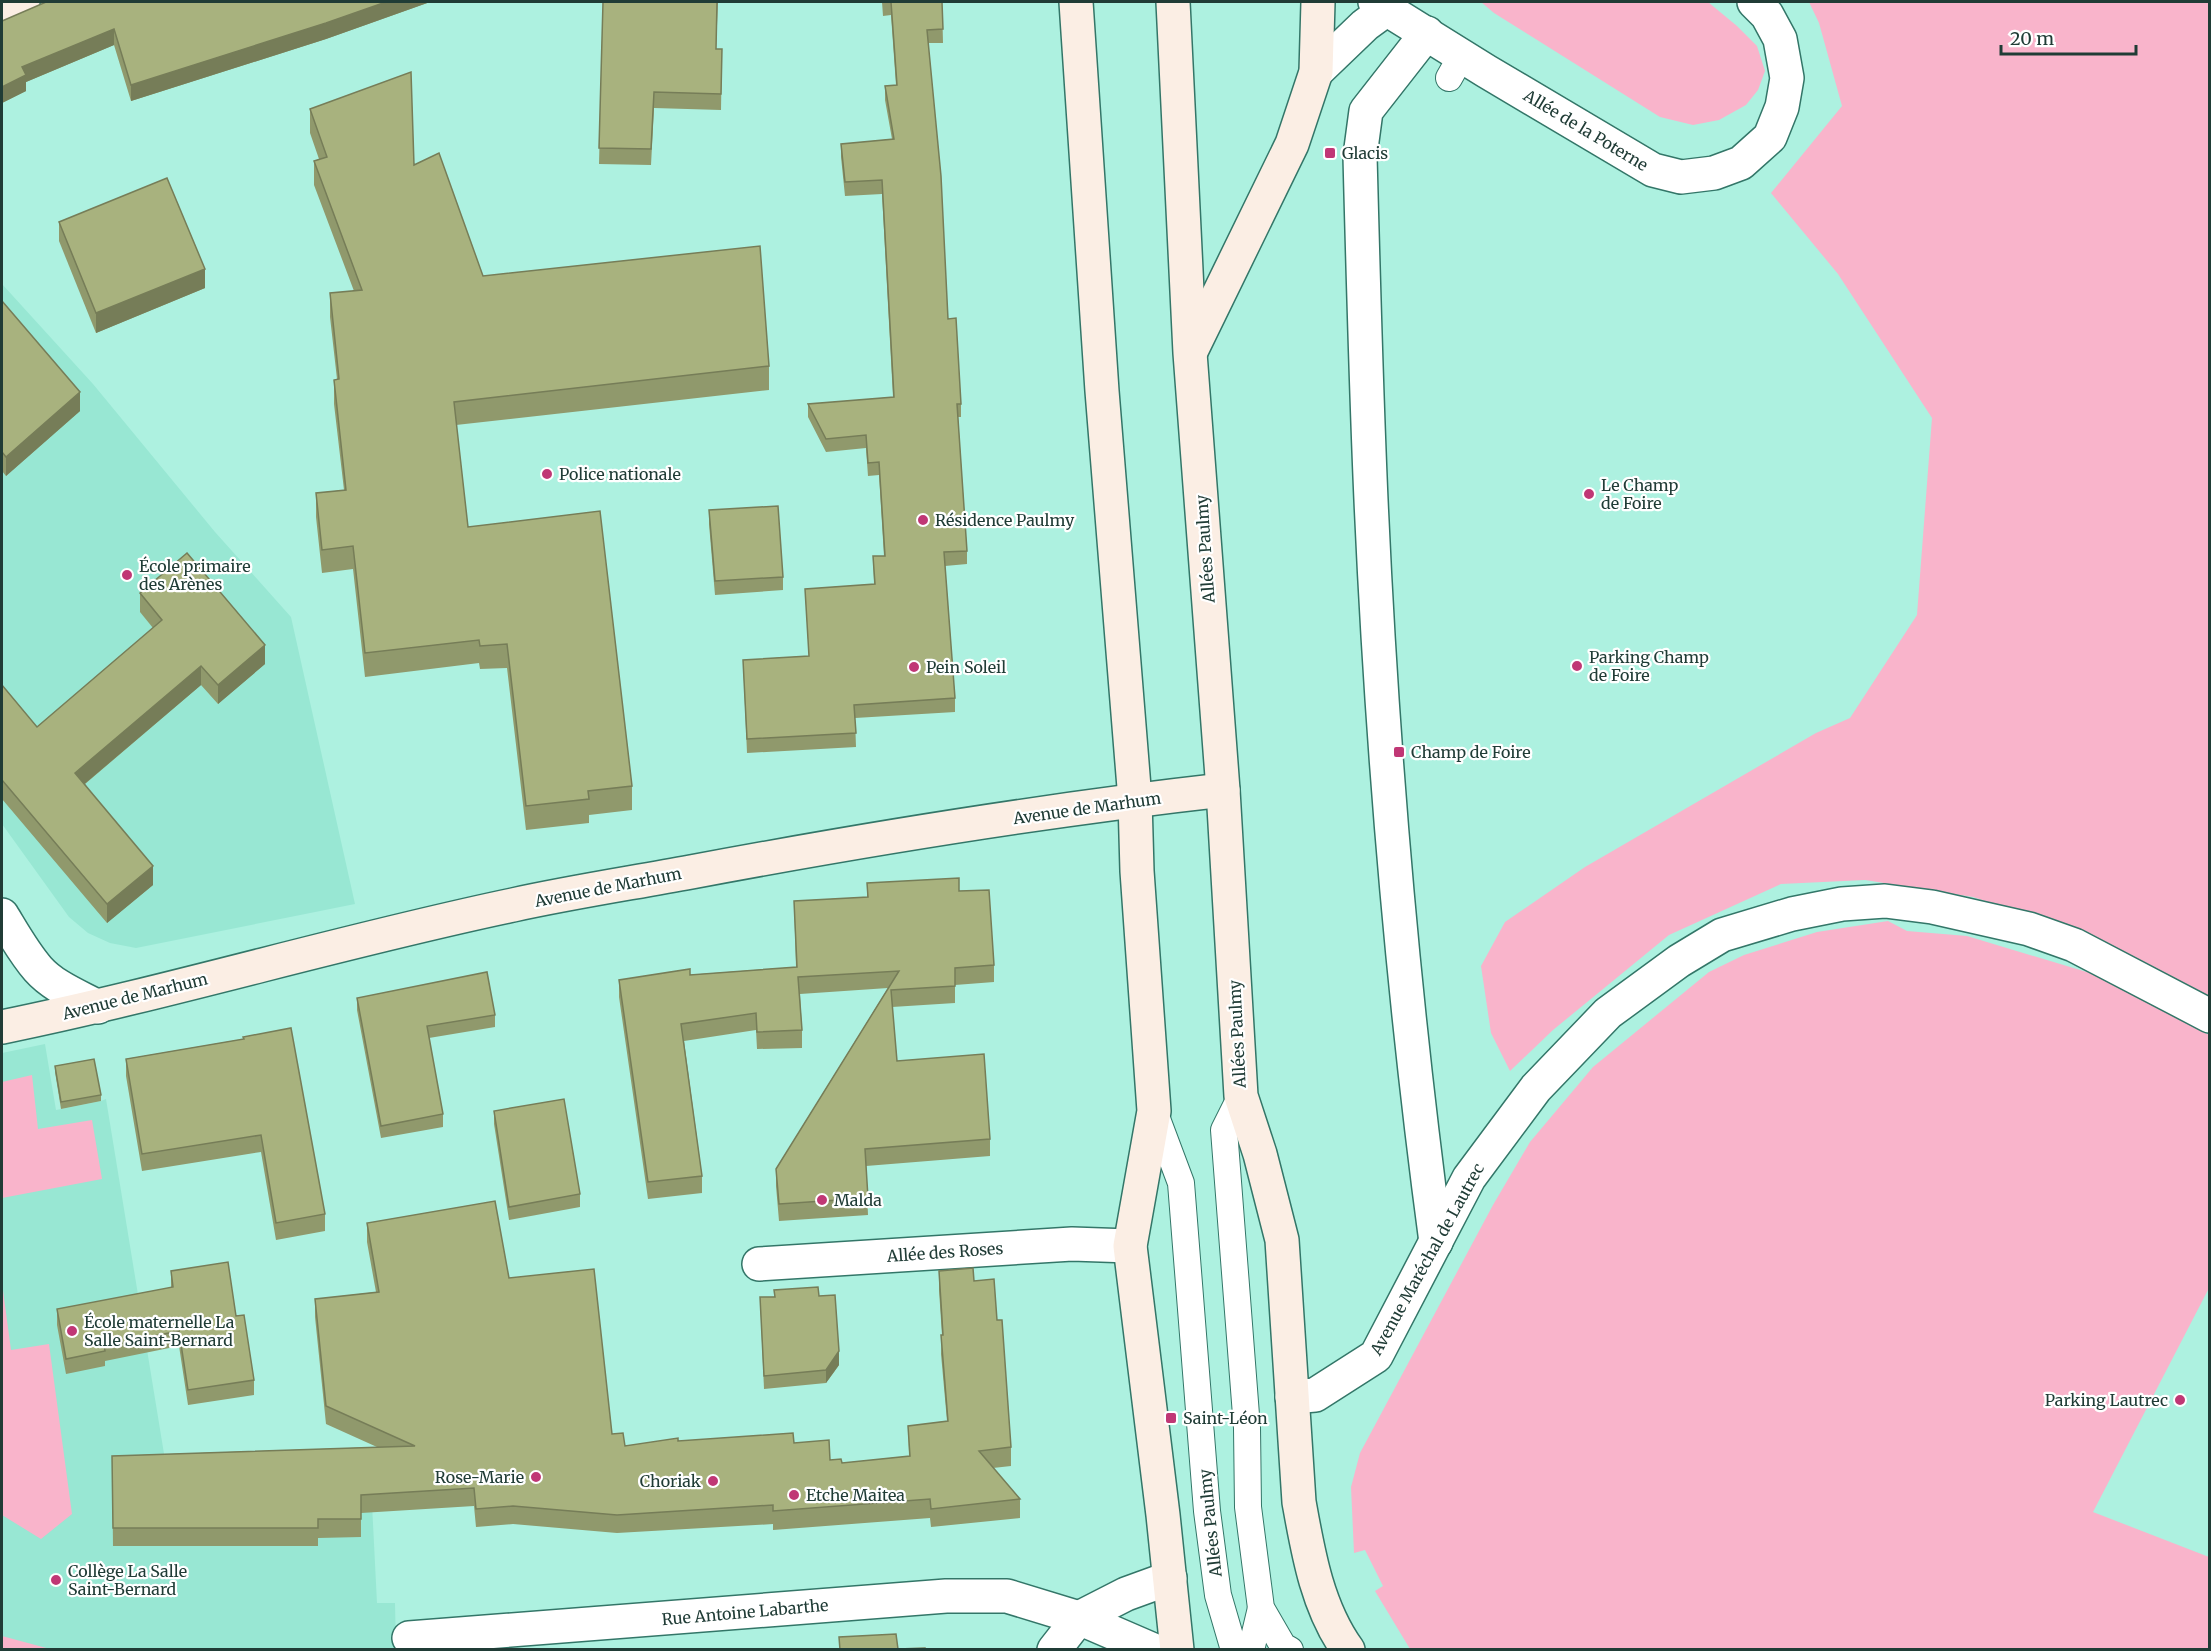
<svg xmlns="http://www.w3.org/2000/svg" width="2211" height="1651" font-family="Merriweather,serif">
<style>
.built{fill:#98e7d3}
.green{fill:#f9b4cb}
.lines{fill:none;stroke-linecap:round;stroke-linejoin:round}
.lane-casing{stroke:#337668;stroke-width:28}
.street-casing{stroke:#337668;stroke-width:36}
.secondary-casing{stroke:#337668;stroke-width:36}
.lane{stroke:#fff;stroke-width:26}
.street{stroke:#fff;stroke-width:33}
.secondary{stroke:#fbeee4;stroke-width:33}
.wall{fill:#90996c}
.shaded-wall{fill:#767d58}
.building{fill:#a8b27e;stroke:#767d58;stroke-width:1.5}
.poi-dot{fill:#c03775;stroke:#fff;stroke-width:2}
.labels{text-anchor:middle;stroke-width:4.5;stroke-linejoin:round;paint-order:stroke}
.street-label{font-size:16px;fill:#203c36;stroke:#fff}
.poi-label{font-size:16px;fill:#203c36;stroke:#fff;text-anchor:start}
</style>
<rect width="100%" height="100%" fill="#adf1e0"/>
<g class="built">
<polygon points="2,284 93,384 215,532 291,617 355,904 136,948 110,943 88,933 69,917 2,824"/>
<polygon points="45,1044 56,1110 101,1101 106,1099 167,1472 370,1464 377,1603 395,1603 396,1649 2,1649 2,1053"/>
</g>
<g class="green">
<polygon points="1481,2 1708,2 1737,26 1757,46 1765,71 1758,90 1746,105 1719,120 1693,125 1660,117 1494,13"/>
<polygon points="1809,2 2209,2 2209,999 2091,936 1973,897 1865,880 1781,884 1669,935 1553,1030 1510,1071 1491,1033 1481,966 1505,922 1585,867 1816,733 1850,718 1917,615 1932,418 1838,274 1771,193 1842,106 1819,23"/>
<polygon points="1888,921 1907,931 1967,936 2110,979 2209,1035 2209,1288 2093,1512 2209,1557 2209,1649 1410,1649 1375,1591 1383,1586 1365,1550 1354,1553 1351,1487 1360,1453 1493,1205 1530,1142 1593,1067 1709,972 1744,955 1817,932"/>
<polygon points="32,1075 38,1129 92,1120 102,1179 2,1198 2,1082"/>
<polygon points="2,1283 11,1350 49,1344 72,1514 41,1539 2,1515"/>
<polygon points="2,1636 50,1649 2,1649"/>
</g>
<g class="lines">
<defs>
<g id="lane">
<polyline points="1449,78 1462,55"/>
<polyline points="1241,1096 1224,1130 1247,1428 1248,1507 1261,1608 1283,1646 1290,1650"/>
<polyline points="1154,1111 1181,1183 1207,1511 1218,1595 1234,1650"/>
<polyline points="1251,1650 1261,1608"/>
</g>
<g id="street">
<polyline points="1375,2 1486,71 1653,170 1681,177 1714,173 1741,163 1770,137 1782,107 1787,78 1780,39 1767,15 1754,2"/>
<path d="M 1427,33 L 1366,111 L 1360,156 C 1363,271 1366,386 1371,500 C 1382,748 1403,996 1436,1242"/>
<polyline points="1316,72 1365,25 1387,9"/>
<path d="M 2,915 C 13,933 24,953 38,969 C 54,987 78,996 98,1007"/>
<polyline points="759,1264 1072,1244 1130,1246"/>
<polyline points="1292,1397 1315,1395 1376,1356 1469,1178 1536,1088 1608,1013 1679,961 1722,935 1792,914 1842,904 1885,901 1932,907 2029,929 2074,945 2210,1016"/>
<polyline points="409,1638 946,1596 1007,1596 1079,1618 1153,1650"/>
<polyline points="1054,1650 1079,1618 1126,1594 1170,1578"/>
</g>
<g id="secondary">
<polyline points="1076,2 1102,391 1135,800 1137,871 1154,1111 1130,1246 1163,1515 1177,1650"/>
<path d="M 1173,2 L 1190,353 L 1223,790 L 1241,1096 L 1260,1154 L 1282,1240 L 1299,1502 C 1308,1552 1317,1607 1348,1650"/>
<polyline points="2,11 23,2"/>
<polyline points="1192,349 1292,144 1316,72 1318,2"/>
<path d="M 2,1027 C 173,992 341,941 513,905 C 572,892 632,883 691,872 C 867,839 1045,810 1223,790"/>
</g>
</defs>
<use href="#lane" class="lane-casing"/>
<use href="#street" class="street-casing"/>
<use href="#secondary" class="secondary-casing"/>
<use href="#lane" class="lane"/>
<use href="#street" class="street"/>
<use href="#secondary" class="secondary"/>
</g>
<g class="wall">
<polygon points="46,2 440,2 430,2 326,39 131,101 114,45 26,82 26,91 2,103"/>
<polygon points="603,2 718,2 716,49 722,49 721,110 654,108 651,165 599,164"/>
<polygon points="882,2 942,2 943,43 928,43 948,319 961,404 961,417 958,417 967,551 967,564 945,566 955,698 955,712 855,718 856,747 747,753 743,660 809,656 805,589 874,584 873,556 884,556 879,475 868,476 866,448 826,452 808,417 808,404 893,397 882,194 845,196 841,157 841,144 892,139 885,100 885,86 896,85 891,15 883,16"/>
<polygon points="310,109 414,165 483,276 769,366 769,390 456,425 468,527 632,786 632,810 589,815 589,823 526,830 507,668 480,669 479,663 365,677 353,569 322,573 316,517 316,493 344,490 334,404 334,380 337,379 330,317 330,293 354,291 314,185 314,161 319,159 310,133"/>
<polygon points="59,222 205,288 96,333 59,241"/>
<polygon points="2,301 80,411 6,476 2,471"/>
<polygon points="709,510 783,577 783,590 715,595 709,524"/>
<polygon points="140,593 265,664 218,704 201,685 85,784 153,885 107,923 2,799 2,685 37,727 153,628 140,612"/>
<polygon points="867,883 959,891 994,965 994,982 955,985 955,1003 892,1007 897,1061 990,1139 990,1156 866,1166 868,1215 779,1221 776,1186 776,1169 888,988 800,994 802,1030 802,1048 757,1049 756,1030 684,1041 702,1176 702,1193 648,1199 619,997 619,980 796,967 794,901 867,897"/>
<polygon points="357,998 495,1015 495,1027 429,1038 443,1114 443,1127 381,1138 357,1010"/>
<polygon points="243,1039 325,1214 325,1231 276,1240 261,1152 142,1171 126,1076 126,1059"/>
<polygon points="55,1066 101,1095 101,1101 61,1109 55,1072"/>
<polygon points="494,1111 580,1194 580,1207 509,1220 494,1124"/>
<polygon points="367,1223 509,1278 612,1434 625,1446 678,1441 794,1443 830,1460 842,1463 909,1456 908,1426 947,1421 941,1354 942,1335 939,1290 939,1271 974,1281 997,1320 1011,1447 1011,1466 993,1468 1020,1499 1020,1518 931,1527 930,1518 773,1530 773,1524 617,1533 513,1524 476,1527 474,1506 361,1513 361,1537 318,1538 318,1546 113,1546 112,1456 377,1447 326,1424 315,1317 315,1299 376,1292 367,1242"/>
<polygon points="171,1271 236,1316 254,1380 254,1395 188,1405 179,1346 105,1361 105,1366 66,1374 57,1325 57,1309 171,1288"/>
<polygon points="819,1296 839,1365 826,1383 764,1389 760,1297"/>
</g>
<g class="shaded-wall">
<polygon points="386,2 430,2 326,39 131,101 131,85"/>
<polygon points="114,29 114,45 26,82 26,91 2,103 2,87 22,67"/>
<polygon points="205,269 205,288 96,333 96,313"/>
<polygon points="80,392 80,411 6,476 6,457"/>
<polygon points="265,645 265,664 218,704 218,685"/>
<polygon points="201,666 201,685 75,792 75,773"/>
<polygon points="153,866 153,885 107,923 107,904"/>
<polygon points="839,1351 839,1365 826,1383 826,1370"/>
</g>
<g class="building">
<polygon points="46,2 386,2 326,23 131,85 114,29 22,67 26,75 2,87 2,21"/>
<polygon points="603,2 717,2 716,49 722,49 721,94 654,92 651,149 599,148"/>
<polygon points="883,2 942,2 943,29 927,30 941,176 948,319 956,318 961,404 957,404 967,551 944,552 955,698 854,705 856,733 747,739 743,660 809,656 805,589 875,584 873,556 885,556 879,462 868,463 866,435 826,439 808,404 894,397 882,180 845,182 841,144 894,139 885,86 897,85 891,2"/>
<polygon points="411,72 414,165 439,153 483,276 760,246 769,366 454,402 468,527 600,511 632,786 588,791 589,799 526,806 507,644 480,646 479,640 365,653 353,546 322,550 316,493 346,490 334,380 339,379 330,293 362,290 314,161 327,157 310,109"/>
<polygon points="167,178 205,269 96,313 59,222"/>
<polygon points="2,301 80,392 6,457 2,452"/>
<polygon points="778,506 783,577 715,581 709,510"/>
<polygon points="187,553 265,645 218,685 201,666 75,773 153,866 107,904 2,780 2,685 37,727 162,620 140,593"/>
<polygon points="959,878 959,891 989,890 994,965 955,968 955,986 891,990 897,1061 984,1054 990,1139 865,1149 868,1198 779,1204 776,1169 899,971 798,977 802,1030 757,1032 756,1013 681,1024 702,1176 648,1182 619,980 690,969 690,975 797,967 794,901 868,897 867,883"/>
<polygon points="487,972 495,1015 427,1026 443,1114 381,1126 357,998"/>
<polygon points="291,1028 325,1214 276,1223 261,1135 142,1154 126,1059 244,1039 243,1037"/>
<polygon points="94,1059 101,1095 61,1102 55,1066"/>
<polygon points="564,1099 580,1194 509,1207 494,1111"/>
<polygon points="495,1201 509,1278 594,1269 612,1434 623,1433 625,1446 678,1438 678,1441 793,1433 794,1443 829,1440 830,1460 841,1459 842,1463 910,1456 908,1426 948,1421 941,1335 943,1335 939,1271 973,1268 974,1281 994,1279 997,1320 1002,1320 1011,1447 979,1451 1020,1499 931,1509 930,1499 773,1511 773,1505 617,1515 513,1506 476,1509 474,1488 361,1495 361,1519 318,1519 318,1528 113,1528 112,1456 415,1446 326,1406 315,1299 379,1292 367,1223"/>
<polygon points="228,1262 236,1316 244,1315 254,1380 188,1390 179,1331 104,1346 105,1351 66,1359 57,1309 173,1287 171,1271"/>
<polygon points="818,1287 819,1296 835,1295 839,1351 826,1370 764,1376 760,1297 775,1297 774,1290"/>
<polygon points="896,1634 898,1649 925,1648 925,1650 840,1650 839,1637"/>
</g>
<g class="poi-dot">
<rect x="1324" y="147" width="12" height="12" rx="3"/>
<circle cx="547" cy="474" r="6"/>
<circle cx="1589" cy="494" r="6"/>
<circle cx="923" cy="520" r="6"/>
<circle cx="127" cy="575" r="6"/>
<circle cx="1577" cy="666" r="6"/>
<circle cx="914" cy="667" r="6"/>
<rect x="1393" y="746" width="12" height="12" rx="3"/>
<circle cx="822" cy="1200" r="6"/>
<circle cx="72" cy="1331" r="6"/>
<circle cx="2180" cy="1400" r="6"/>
<rect x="1165" y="1412" width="12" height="12" rx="3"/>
<circle cx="536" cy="1477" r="6"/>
<circle cx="713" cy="1481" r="6"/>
<circle cx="794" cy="1495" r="6"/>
<circle cx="56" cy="1580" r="6"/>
</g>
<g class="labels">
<g class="street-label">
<text transform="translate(1586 130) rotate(31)" y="6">Allée de la Poterne</text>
<text transform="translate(1205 549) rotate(-94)" y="6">Allées Paulmy</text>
<text transform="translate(1087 808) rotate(-8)" y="6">Avenue de Marhum</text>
<text transform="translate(608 887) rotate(-11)" y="6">Avenue de Marhum</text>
<text transform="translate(135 996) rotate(-14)" y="6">Avenue de Marhum</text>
<text transform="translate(1237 1034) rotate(-93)" y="6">Allées Paulmy</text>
<text transform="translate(945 1252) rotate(-4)" y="6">Allée des Roses</text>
<text transform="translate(1427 1259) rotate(-61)" y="6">Avenue Maréchal de Lautrec</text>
<text transform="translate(1210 1523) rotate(-96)" y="6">Allées Paulmy</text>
<text transform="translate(745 1612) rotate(-5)" y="6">Rue Antoine Labarthe</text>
</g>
<g class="poi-label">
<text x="1342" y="159">Glacis</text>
<text x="559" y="480">Police nationale</text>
<text x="1601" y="491">Le Champ<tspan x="1601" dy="18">de Foire</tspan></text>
<text x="935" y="526">Résidence Paulmy</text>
<text x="139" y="572">École primaire<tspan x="139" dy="18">des Arènes</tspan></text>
<text x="1589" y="663">Parking Champ<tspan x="1589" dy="18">de Foire</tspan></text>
<text x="926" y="673">Pein Soleil</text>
<text x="1411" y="758">Champ de Foire</text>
<text x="834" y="1206">Malda</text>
<text x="84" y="1328">École maternelle La<tspan x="84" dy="18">Salle Saint-Bernard</tspan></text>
<text x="2168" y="1406" text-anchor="end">Parking Lautrec</text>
<text x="1183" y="1424">Saint-Léon</text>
<text x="524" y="1483" text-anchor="end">Rose-Marie</text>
<text x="701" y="1487" text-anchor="end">Choriak</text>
<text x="806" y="1501">Etche Maitea</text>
<text x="68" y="1577">Collège La Salle<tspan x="68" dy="18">Saint-Bernard</tspan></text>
</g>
</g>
<rect width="2211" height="1651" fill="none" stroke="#203c36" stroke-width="6"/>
<path d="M2001 45v9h135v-9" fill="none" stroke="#203c36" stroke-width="3"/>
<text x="2010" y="45" font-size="18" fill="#203c36" stroke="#ffffff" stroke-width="4.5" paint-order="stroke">20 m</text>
</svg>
